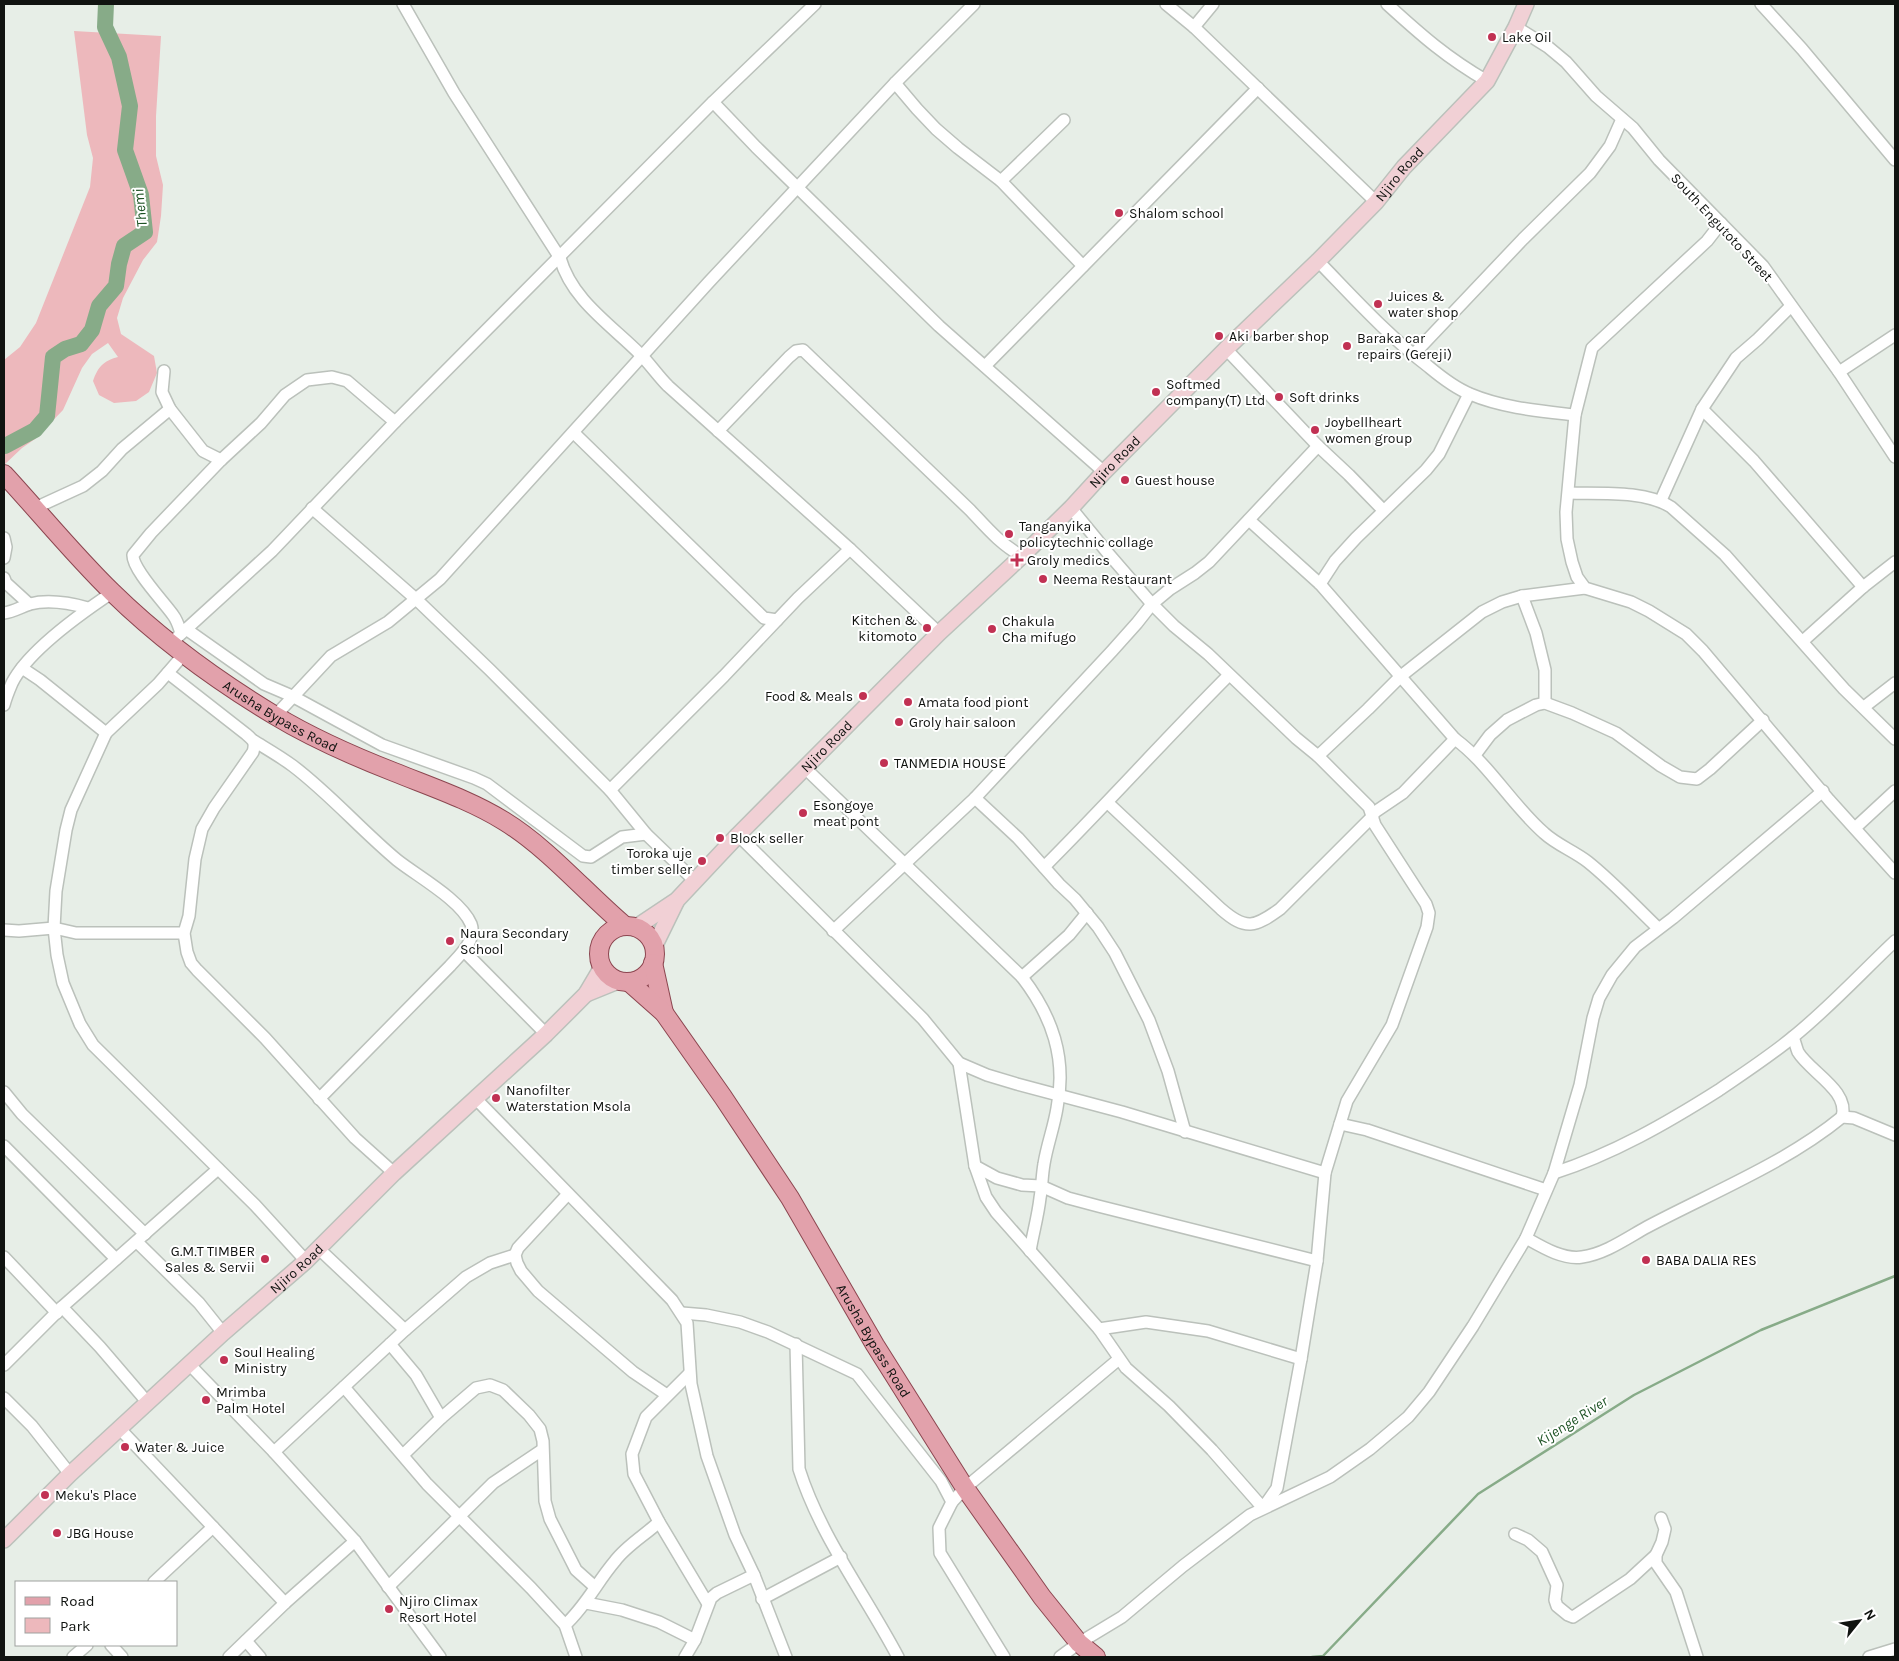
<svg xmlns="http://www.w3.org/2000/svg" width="1899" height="1661" font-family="Karla,sans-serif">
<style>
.green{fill:#edb8bc}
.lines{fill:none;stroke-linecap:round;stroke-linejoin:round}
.stream{stroke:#87ab88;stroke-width:2.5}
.river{stroke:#87ab88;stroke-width:16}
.street-casing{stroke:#bbc1bb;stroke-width:14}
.secondary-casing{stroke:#bbc1bb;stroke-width:18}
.primary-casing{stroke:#8c4650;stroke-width:20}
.street{stroke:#fff;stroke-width:11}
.secondary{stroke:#f1d0d5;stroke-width:15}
.primary{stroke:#e2a1ab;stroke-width:18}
.poi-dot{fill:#c13153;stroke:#fff;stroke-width:2}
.labels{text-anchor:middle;stroke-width:4;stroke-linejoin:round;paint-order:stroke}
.poi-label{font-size:14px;fill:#101310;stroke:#fff;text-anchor:start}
.street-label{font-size:14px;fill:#101310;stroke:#fff}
.water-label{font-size:15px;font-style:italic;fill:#1e5325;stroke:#fff}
</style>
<rect width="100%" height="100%" fill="#e7eee7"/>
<path class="green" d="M 74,31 L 161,36 L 156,116 L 156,156 L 163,185 L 161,216 L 157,242 L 143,260 L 123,298 L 117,318 L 121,334 L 154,356 L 157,373 L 149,392 L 136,401 L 114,403 L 99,395 L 93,381 C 98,367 103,361 118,357 L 108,343 L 92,354 L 82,368 L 63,410 L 35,439 L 22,448 L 4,465 L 4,360 L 20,347 L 36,323 L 90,187 L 93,158 L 87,135 Z"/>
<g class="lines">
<polyline class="stream" points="1312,1657 1323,1656 1478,1494 1634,1395 1761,1330 1895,1276"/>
<polyline class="river" points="5,446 35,430 47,416 53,357 65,349 81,344 92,330 99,306 116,286 119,264 124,246 145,232 141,195 125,150 130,106 119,57 105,27 106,4"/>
<defs>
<g id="street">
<path d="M 403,4 L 454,93 L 560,258 C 572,300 610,324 640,354 C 650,364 658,376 668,386 L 850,549 L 939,633"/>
<polyline points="1166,4 1194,27 1376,202"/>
<path d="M 1387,4 C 1421,35 1447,58 1487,81"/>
<polyline points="1761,4 1802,49 1895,160"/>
<polyline points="1194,27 1213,4"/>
<polyline points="1516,27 1548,47 1566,62 1596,96 1633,128 1659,160 1763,266 1839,372 1895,457"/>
<polyline points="895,83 917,109 936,129 958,148 1001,181 1083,266"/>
<polyline points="713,102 756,147 939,326 1104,472"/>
<polyline points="1001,181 1064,120"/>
<polyline points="1721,223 1707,241 1592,348 1575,415 1566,512 1567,539 1572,562 1577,577 1585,588 1631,602 1649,611 1686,634 1703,651 1829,800 1895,873"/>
<path d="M 1318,261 C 1354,298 1388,336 1429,367 C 1441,377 1455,388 1470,394 C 1503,408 1540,411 1575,415"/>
<polyline points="1226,349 1318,446 1349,475 1383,510"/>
<polyline points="1413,355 1523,239 1590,173 1610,146 1622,119"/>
<polyline points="985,366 1258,88"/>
<polyline points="164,371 162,392 170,409 203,451 221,460"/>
<polyline points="1839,372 1895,335"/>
<polyline points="1702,409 1754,461 1863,587"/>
<path d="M 718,431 L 789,357 L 796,351 L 803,350 L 970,510 C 986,527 1001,545 1022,556"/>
<polyline points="574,433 764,618 777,620"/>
<path d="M 1569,493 C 1599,494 1645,490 1671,507 L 1725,555 L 1844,689 L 1895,739"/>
<polyline points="1661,500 1702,409 1736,358 1758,339 1791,306"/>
<polyline points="35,508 83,486 102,471 122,449 170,409"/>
<polyline points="312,508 417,600 490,670 610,790 646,834 695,881"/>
<path d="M 1249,520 L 1320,584 L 1455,739 C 1490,765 1511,804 1544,833 C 1557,845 1574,851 1588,862 C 1613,882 1635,906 1658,928"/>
<polyline points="4,538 6,547 4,558"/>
<polyline points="4,578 6,583 29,604"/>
<polyline points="1320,584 1335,561 1356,538 1426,470 1439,454 1469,394"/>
<polyline points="1522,596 1536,633 1545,670 1545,703"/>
<path d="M 4,613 C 13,612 21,607 30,604 C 49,599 70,603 88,608"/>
<polyline points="186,629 264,684 292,696 382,745 474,778 487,784 583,856 591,857 622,837 646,834"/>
<path d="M 181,633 C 179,627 177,620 173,615 C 164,602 132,569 133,555 L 151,533 L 221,460 L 261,423 L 285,395 L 307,380 L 332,377 L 347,381 L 395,422"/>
<polyline points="1803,641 1863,587 1895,562"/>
<polyline points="171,643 272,551 395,422 713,102 815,4"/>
<polyline points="184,654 158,684 106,733 71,810 66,830 56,891 54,928 57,955 63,983 80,1024 93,1045 255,1205 306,1261"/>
<polyline points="22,668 40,680 106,733"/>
<path d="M 168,673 L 246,734 C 253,740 256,742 253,752 L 214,808 L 202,829 L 195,859 L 189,916 L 184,933 L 187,952 L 191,963 L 197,970 L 265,1038 L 355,1138 L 394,1173"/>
<path d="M 4,705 C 6,697 9,690 12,683 C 28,651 83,612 113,592"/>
<polyline points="1864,707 1895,683"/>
<polyline points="275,716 331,656 388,622 440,579 709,282 895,83 974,4"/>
<path d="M 254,741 C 267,749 281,757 293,766 C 330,794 361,830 397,860 C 417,876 461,900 471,924 C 477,940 459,956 450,966 L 319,1099"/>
<polyline points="1475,755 1490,735 1507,720 1536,705 1545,703 1572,713 1616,733 1661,766 1680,777 1697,779 1710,769 1763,720"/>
<polyline points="1318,756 1368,709 1401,676 1482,612 1502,602 1522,596 1585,588"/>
<path d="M 805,768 L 1022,977 C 1052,1016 1067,1058 1057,1108 C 1054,1127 1047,1145 1044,1164 C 1042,1175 1042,1187 1040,1198 C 1038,1216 1033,1233 1030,1251"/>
<polyline points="610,790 724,676 798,598 850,549"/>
<polyline points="975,798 1018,838 1059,884 1075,899 1098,927 1115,953 1149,1020 1168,1071 1185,1132"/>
<path d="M 1108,803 L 1221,909 C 1246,931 1255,927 1280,909 L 1373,816"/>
<polyline points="1372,814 1403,793 1455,739"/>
<polyline points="1855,828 1895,791"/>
<polyline points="738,835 923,1019 959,1063 987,1075 1017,1084 1122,1112 1325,1173"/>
<path d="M 1044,867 C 1107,804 1166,738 1229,675"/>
<polyline points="4,930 19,931 54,928 76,933 184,933"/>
<polyline points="833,931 975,798 1112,651 1137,623 1152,604 1170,589 1195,573 1209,562 1318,446"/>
<polyline points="464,951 546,1034"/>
<polyline points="1022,977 1069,935 1087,913"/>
<path d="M 1793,1037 C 1795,1042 1796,1047 1798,1052 C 1810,1072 1850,1091 1842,1117"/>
<polyline points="959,1063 975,1166 986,1197 996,1212 1099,1329 1126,1368 1169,1406 1212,1450 1263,1508 1277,1488 1301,1359 1317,1261 1325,1173 1347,1101 1392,1025 1427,927 1429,913 1426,904 1375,825 1369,807 1318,756 1296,738 1208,654 1174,626 1152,604 1107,552 1071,508"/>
<polyline points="4,1092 22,1114 145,1234"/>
<polyline points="476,1099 672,1300 687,1323 691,1384 707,1456 735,1535 754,1575 786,1657"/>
<polyline points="1340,1124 1367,1130 1546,1190"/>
<polyline points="4,1146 116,1259"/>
<polyline points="975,1166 997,1178 1022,1185 1041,1186 1068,1198 1098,1206 1317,1261"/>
<path d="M 1554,1173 C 1613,1154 1667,1123 1719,1090 C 1744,1073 1770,1056 1793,1037 C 1829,1008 1861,973 1895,941"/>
<polyline points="568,1194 518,1248 515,1255 517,1263 521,1271 538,1291 633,1372 667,1395"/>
<path d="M 1526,1238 C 1542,1247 1563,1260 1582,1257 C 1605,1254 1627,1238 1647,1227 C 1711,1193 1786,1163 1842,1117 L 1854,1118 L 1895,1135"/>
<polyline points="137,1242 199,1303 223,1333"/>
<polyline points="318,1248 405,1330"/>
<polyline points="4,1257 57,1313"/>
<polyline points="62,1307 100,1347 148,1403"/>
<polyline points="682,1313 706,1315 740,1322 768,1332 857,1374 941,1481 952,1502"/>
<polyline points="1099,1329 1146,1322 1208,1331 1301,1359"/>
<polyline points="390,1344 416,1375 441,1418"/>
<path d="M 796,1344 L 799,1469 C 820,1536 866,1596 898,1657"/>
<polyline points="4,1365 62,1307 218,1169"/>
<polyline points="190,1365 274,1452 355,1541 440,1657"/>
<polyline points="689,1374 646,1417 632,1454 634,1474 659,1522 708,1604"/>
<polyline points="344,1387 427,1484 531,1588 565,1625 576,1657"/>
<polyline points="4,1398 32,1426 70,1474"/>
<polyline points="120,1429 285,1603"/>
<polyline points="274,1452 405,1330 466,1277 490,1263 515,1255"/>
<polyline points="403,1455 441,1418 476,1388 490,1385 503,1390 529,1415 540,1429 543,1441 545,1501 550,1519 576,1570 595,1587"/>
<polyline points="1661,1518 1665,1529 1662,1542 1656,1555 1656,1563 1676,1592 1697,1657"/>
<polyline points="1515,1534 1528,1540 1542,1552 1557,1585 1555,1600 1557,1606 1568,1615 1573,1617 1630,1579 1656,1555"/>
<polyline points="154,1582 213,1527"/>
<polyline points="388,1587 493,1483 542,1450"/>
<polyline points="762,1599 841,1557"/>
<polyline points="586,1603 622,1610 659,1622 695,1640"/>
<path d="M 565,1625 C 586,1606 597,1582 615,1561 C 626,1546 645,1535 659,1522"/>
<polyline points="246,1641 260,1657"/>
<polyline points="111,1645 122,1657"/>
<polyline points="73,1657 87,1645"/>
<polyline points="229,1657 285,1603 355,1541"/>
<polyline points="685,1657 695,1640 711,1598 717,1593 754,1575"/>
<polyline points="1004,1657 940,1553 939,1528 952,1502 965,1488 1119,1359"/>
<polyline points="1060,1657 1079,1643 1122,1617 1183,1566 1250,1515 1330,1477 1370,1449 1408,1417 1429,1392 1473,1326 1526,1238 1554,1173 1580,1085 1593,1018 1599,998 1612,975 1635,947 1673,918 1823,791"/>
<polyline points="1869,1657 1895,1649"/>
</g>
<g id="secondary">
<path id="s1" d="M 635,928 L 677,900 L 738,835 L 939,633 L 1022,556 L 1071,508 L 1104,472 L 1226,349 L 1318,261 L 1376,202 L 1404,167 L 1487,81 L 1516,27 L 1526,4"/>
<polyline points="654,947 676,902"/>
<polyline points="586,994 618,981"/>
<path id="s2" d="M 4,1540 L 70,1474 L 223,1333 L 306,1261 L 394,1173 L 546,1034 L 586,994 L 602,967"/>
</g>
<g id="primary">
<path id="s3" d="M 4,474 C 40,513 74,555 112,592 C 160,639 216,680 274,715 C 312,738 353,756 394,772 C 431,787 470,800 504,821 C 548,848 585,892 625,926"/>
<circle cx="627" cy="954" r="28"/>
<polyline points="653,963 664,1013"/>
<path id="s4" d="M 629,982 L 664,1013 L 723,1097 L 790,1198 L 875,1345 L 965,1488 L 1042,1597 L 1079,1643 L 1096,1657"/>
</g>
</defs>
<use href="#street" class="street-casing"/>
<use href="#secondary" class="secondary-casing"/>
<use href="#primary" class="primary-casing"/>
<use href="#street" class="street"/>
<use href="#secondary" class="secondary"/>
<use href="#primary" class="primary"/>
</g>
<g class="poi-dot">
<circle cx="1492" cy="37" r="5"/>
<circle cx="1119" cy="213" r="5"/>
<circle cx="1378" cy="304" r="5"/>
<circle cx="1219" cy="336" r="5"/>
<circle cx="1347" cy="346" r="5"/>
<circle cx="1156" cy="392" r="5"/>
<circle cx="1279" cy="397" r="5"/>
<circle cx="1315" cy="430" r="5"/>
<circle cx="1125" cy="480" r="5"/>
<circle cx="1009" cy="534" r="5"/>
<path d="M1014.5 552.5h5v5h5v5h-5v5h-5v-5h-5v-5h5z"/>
<circle cx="1043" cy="579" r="5"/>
<circle cx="927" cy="628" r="5"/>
<circle cx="992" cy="629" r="5"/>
<circle cx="863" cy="696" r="5"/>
<circle cx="908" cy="702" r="5"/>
<circle cx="899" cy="722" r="5"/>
<circle cx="884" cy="763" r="5"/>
<circle cx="803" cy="813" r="5"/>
<circle cx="720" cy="838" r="5"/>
<circle cx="702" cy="861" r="5"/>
<circle cx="450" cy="941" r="5"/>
<circle cx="496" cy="1098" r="5"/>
<circle cx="265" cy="1259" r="5"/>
<circle cx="1646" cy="1260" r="5"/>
<circle cx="224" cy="1360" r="5"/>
<circle cx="206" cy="1400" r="5"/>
<circle cx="125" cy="1447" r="5"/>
<circle cx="45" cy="1495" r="5"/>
<circle cx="57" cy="1533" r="5"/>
<circle cx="389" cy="1609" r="5"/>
</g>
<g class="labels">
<g class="poi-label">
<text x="1502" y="42">Lake Oil</text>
<text x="1129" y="218">Shalom school</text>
<text x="1388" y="301">Juices &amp;<tspan x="1388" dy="16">water shop</tspan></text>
<text x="1229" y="341">Aki barber shop</text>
<text x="1357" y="343">Baraka car<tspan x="1357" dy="16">repairs (Gereji)</tspan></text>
<text x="1166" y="389">Softmed<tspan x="1166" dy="16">company(T) Ltd</tspan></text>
<text x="1289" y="402">Soft drinks</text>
<text x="1325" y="427">Joybellheart<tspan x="1325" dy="16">women group</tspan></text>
<text x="1135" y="485">Guest house</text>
<text x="1019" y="531">Tanganyika<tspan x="1019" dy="16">policytechnic collage</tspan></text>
<text x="1027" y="565">Groly medics</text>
<text x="1053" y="584">Neema Restaurant</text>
<text x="917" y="625" text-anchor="end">Kitchen &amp;<tspan x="917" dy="16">kitomoto</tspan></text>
<text x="1002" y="626">Chakula<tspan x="1002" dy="16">Cha mifugo</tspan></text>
<text x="853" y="701" text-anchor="end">Food &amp; Meals</text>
<text x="918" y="707">Amata food piont</text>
<text x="909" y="727">Groly hair saloon</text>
<text x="894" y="768">TANMEDIA HOUSE</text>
<text x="813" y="810">Esongoye<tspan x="813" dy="16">meat pont</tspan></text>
<text x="730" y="843">Block seller</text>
<text x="692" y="858" text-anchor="end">Toroka uje<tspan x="692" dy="16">timber seller</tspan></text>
<text x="460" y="938">Naura Secondary<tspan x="460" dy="16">School</tspan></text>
<text x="506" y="1095">Nanofilter<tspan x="506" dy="16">Waterstation Msola</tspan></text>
<text x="255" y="1256" text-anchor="end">G.M.T TIMBER<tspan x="255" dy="16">Sales &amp; Servii</tspan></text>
<text x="1656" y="1265">BABA DALIA RES</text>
<text x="234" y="1357">Soul Healing<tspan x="234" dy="16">Ministry</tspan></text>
<text x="216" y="1397">Mrimba<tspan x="216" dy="16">Palm Hotel</tspan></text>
<text x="135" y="1452">Water &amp; Juice</text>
<text x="55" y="1500">Meku's Place</text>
<text x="67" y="1538">JBG House</text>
<text x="399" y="1606">Njiro Climax<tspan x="399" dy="16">Resort Hotel</tspan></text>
</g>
<g class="street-label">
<text dy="5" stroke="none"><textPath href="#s1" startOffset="1075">Njiro Road</textPath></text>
<text transform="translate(1722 227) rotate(47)" y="5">South Engutoto Street</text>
<text dy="5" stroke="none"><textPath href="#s1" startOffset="670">Njiro Road</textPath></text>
<text dy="5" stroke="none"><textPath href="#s3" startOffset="370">Arusha Bypass Road</textPath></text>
<text dy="5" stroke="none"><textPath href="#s1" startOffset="265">Njiro Road</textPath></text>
<text dy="5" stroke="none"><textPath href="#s2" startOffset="399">Njiro Road</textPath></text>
<text dy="5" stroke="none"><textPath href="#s4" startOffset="436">Arusha Bypass Road</textPath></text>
</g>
<g class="water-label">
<text transform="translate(140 208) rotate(-96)" y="5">Themi</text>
<text transform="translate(1572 1421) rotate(-32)" y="5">Kijenge River</text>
</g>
</g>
<rect width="1899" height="1661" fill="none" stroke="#101310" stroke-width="10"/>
<rect x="15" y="1581" width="162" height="65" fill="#ffffff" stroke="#9fa19f"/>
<rect x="25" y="1597" width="25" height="8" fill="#e2a1ab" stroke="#9fa19f"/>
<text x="60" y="1606" font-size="15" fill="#101310">Road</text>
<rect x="25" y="1618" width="25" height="15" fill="#edb8bc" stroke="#9fa19f"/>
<text x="60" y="1631" font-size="15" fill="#101310">Park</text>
<g transform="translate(1859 1621) rotate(60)" stroke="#ffffff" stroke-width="4" paint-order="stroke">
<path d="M0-4L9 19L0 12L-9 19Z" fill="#101310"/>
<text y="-8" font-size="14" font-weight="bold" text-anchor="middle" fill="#101310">N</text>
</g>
</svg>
